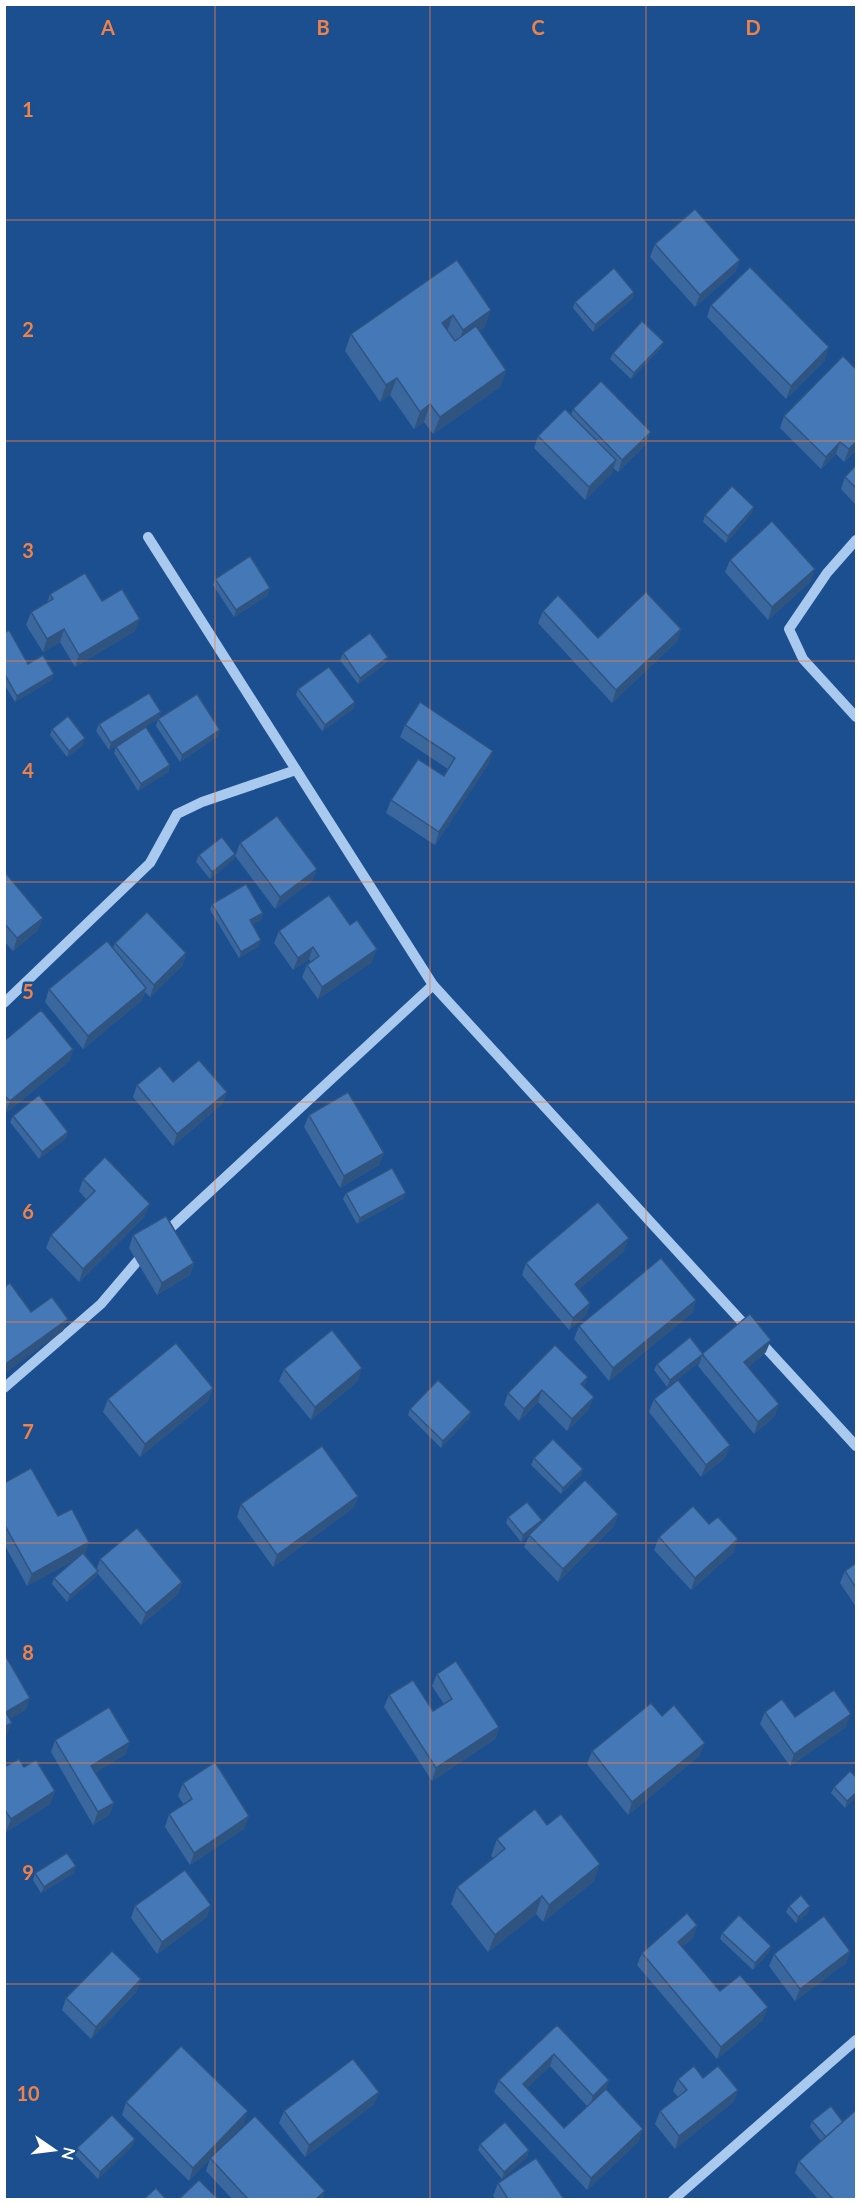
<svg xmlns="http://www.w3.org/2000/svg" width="861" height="2204" font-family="Lato,sans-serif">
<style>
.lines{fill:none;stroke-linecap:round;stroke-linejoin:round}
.minor{stroke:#a9c9ee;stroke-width:10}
.wall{fill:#3a679d;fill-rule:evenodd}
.shaded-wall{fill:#305480}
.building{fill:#4478b7;stroke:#305480;stroke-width:1.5}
.grid{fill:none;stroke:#ee8249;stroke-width:1.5;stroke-opacity:0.55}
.grid-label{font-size:20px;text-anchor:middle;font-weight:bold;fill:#ee8249;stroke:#1b4f8f;stroke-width:5;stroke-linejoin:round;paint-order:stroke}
</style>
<rect width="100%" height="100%" fill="#1b4f8f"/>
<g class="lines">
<g class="minor">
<polyline points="148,537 433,985 856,1446"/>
<polyline points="856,540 827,573 789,629 803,659 856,717"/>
<polyline points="4,1003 150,863 177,814 202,802 296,770"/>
<polyline points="164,1234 433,985"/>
<polyline points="4,1388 101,1304 146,1251"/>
<polyline points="673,2200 856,2040"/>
</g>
</g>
<g class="wall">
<polygon points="655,244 740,260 735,272 695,307 650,257"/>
<polygon points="457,260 485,327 479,331 506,370 500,387 433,434 424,422 414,429 390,395 380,402 345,351 351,334"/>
<polygon points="634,292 632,299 593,332 573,308 575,302"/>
<polygon points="711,305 825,360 786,399 707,317"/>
<polygon points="661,348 631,379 610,359 613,353"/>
<polygon points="573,409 646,444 618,472 613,468 612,473 585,500 534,448 538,436 571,415"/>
<polygon points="784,416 856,450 844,462 836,454 821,469 780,428"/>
<polygon points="856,465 856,505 841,489 845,477"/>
<polygon points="752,513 726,543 703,522 705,515"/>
<polygon points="730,560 811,581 768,620 725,572"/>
<polygon points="215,579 268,595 234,617 213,585"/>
<polygon points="50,594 102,601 135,631 75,667 60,642 43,652 26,625 31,612 47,603"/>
<polygon points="543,611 598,638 681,629 677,641 612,703 538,623"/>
<polygon points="4,633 28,664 54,674 51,680 15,702 4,684"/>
<polygon points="343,653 388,657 385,664 358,684 340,660"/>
<polygon points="298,689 355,702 353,709 322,731 296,695"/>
<polygon points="161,712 159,718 109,750 96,731 99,724"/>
<polygon points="158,719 218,736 180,762 156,726"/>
<polygon points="405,725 489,763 435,845 386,813 391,800 444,776 448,769 400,737"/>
<polygon points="52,729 83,745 67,757 50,735"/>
<polygon points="116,747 170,765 168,772 138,791 114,753"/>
<polygon points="240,843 317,869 312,881 275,909 235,856"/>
<polygon points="235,854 233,860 210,879 196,862 199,855"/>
<polygon points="4,871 38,930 13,951 4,941"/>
<polygon points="212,904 263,913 261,920 252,924 259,946 239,958 210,910"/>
<polygon points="279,931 372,962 318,999 302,977 307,965 311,962 309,959 293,970 274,943"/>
<polygon points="115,943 186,953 182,966 150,997 145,992 142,1000 83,1049 45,1002 49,989 113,948"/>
<polygon points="4,1041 73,1049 69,1061 5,1114 4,1113"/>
<polygon points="173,1082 227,1092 222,1104 173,1146 133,1097 137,1085"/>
<polygon points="309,1115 384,1153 379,1165 340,1188 304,1127"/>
<polygon points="13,1116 68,1132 65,1139 39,1159 10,1122"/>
<polygon points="83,1179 145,1216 79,1282 46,1248 51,1235 87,1200 79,1191"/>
<polygon points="346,1193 406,1193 403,1199 357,1224 343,1199"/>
<polygon points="133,1235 194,1263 190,1275 157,1295 129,1248"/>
<polygon points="624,1251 579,1289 590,1303 586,1315 569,1330 522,1275 526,1263"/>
<polygon points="696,1300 692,1313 609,1381 574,1339 579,1326"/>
<polygon points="766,1352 748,1367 775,1416 754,1434 698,1366 700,1362 667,1387 654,1370 657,1364 703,1354"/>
<polygon points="284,1369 358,1381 311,1420 279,1381"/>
<polygon points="588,1377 584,1387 589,1409 567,1431 538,1402 519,1421 504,1405 508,1393"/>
<polygon points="108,1399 208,1401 140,1457 103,1412"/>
<polygon points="654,1399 726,1457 701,1477 649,1412"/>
<polygon points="410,1409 471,1412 469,1418 441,1448 408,1415"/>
<polygon points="534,1458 583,1469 581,1475 561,1494 531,1465"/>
<polygon points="4,1483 58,1516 85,1554 84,1554 97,1569 100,1559 182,1582 178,1594 141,1625 97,1573 96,1577 67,1602 52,1584 54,1578 76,1559 27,1586 4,1544"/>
<polygon points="358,1496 353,1508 273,1567 237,1517 241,1504"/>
<polygon points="618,1514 614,1526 558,1582 524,1547 530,1534 521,1542 506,1523 508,1517 542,1520 541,1523"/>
<polygon points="709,1524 734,1552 691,1590 654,1550 659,1537"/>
<polygon points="856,1563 856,1607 840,1583 845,1571"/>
<polygon points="437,1674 499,1727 495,1739 432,1781 384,1707 389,1695 433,1711 444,1704 432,1686"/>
<polygon points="765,1712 795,1717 846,1727 790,1766 760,1724"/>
<polygon points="662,1716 700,1755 628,1815 587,1764 592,1751"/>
<polygon points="55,1740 126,1754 95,1773 114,1803 109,1815 93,1825 51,1752"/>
<polygon points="4,1767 24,1767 55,1791 50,1804 6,1832 4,1829"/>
<polygon points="856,1777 856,1797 845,1808 831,1793 834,1787"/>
<polygon points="183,1783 245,1828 190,1865 165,1827 169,1814 184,1805 178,1796"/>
<polygon points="547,1825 594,1881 543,1922 536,1914 488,1952 451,1904 457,1887 493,1858 491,1856 497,1839"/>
<polygon points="35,1873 74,1873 41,1893 33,1880"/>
<polygon points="135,1906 207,1917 157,1954 131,1918"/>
<polygon points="789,1906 808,1913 796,1923 786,1912"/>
<polygon points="697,1925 693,1938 682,1947 720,1991 763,2020 717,2059 637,1965 642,1953"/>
<polygon points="722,1933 771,1946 769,1952 753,1970 720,1939"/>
<polygon points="850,1951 846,1963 795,2001 769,1966 774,1954"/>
<polygon points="141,1979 136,1992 91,2039 62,2010 66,1998"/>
<path d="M 557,2025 L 609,2080 L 606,2089 L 639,2141 L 587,2190 L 494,2092 L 499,2080 ZM 550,2066 L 587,2106 L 564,2128 L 527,2088 Z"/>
<polygon points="703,2078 738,2090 733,2102 675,2149 655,2124 660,2111 678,2097 673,2091 678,2079"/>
<polygon points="379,2092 374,2104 305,2157 279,2123 284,2111"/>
<polygon points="126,2102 244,2124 213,2155 325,2191 322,2199 232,2199 206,2171 210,2159 189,2181 122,2115"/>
<polygon points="812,2121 843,2122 856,2199 818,2199 795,2173 799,2161 821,2141 810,2127"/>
<polygon points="480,2144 529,2150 527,2157 502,2179 478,2150"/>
<polygon points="133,2145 98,2179 75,2155 77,2148"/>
<polygon points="498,2183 564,2199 496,2199 493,2196"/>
</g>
<g class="shaded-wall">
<polygon points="740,260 735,272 695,307 700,295"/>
<polygon points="634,292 632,299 593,332 595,325"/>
<polygon points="491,310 485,327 457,347 463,330"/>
<polygon points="453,315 447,332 442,323"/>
<polygon points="664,342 661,348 631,379 634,373"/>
<polygon points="829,347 825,360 786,399 791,386"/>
<polygon points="506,370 500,387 433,434 440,417"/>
<polygon points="397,378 390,395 380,402 386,385"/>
<polygon points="430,404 424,422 414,429 420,412"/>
<polygon points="651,432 646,444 618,472 622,460"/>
<polygon points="840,442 836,454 821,469 826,457"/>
<polygon points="856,442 856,450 844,462 849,449"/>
<polygon points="616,460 612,473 585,500 589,487"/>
<polygon points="754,507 752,513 726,543 728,536"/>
<polygon points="815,569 811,581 768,620 772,607"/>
<polygon points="270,588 268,595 234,617 236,610"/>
<polygon points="140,619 135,631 75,667 79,655"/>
<polygon points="64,629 60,642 43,652 47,639"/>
<polygon points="681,629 677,641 612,703 616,690"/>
<polygon points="388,657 385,664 358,684 360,678"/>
<polygon points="54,674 51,680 15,702 17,696"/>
<polygon points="355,702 353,709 322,731 325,725"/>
<polygon points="161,712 159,718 109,750 111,743"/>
<polygon points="220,730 218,736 180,762 182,755"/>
<polygon points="85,738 83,745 67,757 69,751"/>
<polygon points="493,751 489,763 435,845 439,832"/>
<polygon points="170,765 168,772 138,791 141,784"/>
<polygon points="235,854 233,860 210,879 212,872"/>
<polygon points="317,869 312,881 275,909 280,897"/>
<polygon points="263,913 261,920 248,927 250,920"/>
<polygon points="43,918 38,930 13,951 17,938"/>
<polygon points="261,940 259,946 239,958 241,952"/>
<polygon points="313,947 309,959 293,970 298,958"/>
<polygon points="377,949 372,962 318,999 322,987"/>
<polygon points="186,953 182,966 150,997 154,985"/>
<polygon points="146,988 142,1000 83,1049 88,1036"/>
<polygon points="73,1049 69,1061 5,1114 10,1101"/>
<polygon points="227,1092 222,1104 173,1146 177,1134"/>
<polygon points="68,1132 65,1139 39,1159 42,1152"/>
<polygon points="384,1153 379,1165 340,1188 344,1176"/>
<polygon points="406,1193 403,1199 357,1224 360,1218"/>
<polygon points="150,1204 145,1216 79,1282 83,1269"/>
<polygon points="629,1238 624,1251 570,1297 575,1284"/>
<polygon points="194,1263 190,1275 157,1295 162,1283"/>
<polygon points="696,1300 692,1313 609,1381 613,1368"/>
<polygon points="590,1303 586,1315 569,1330 573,1318"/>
<polygon points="68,1319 63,1331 4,1374 4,1365"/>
<polygon points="771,1340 766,1352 740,1374 744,1362"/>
<polygon points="702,1355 700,1362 667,1387 670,1380"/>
<polygon points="362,1368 358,1381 311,1420 315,1407"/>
<polygon points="588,1377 583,1389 581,1384"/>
<polygon points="213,1388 208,1401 140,1457 145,1444"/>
<polygon points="542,1390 538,1402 519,1421 524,1409"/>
<polygon points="594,1397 589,1409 567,1431 572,1419"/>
<polygon points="779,1404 775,1416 754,1434 758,1422"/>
<polygon points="471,1412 469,1418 441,1448 443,1441"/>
<polygon points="730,1445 726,1457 701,1477 706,1465"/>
<polygon points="583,1469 581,1475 561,1494 563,1488"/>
<polygon points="358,1496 353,1508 273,1567 277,1555"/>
<polygon points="618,1514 614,1526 558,1582 563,1569"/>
<polygon points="542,1520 540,1526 521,1542 523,1535"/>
<polygon points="738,1539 734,1552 691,1590 695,1578"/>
<polygon points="89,1542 85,1554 27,1586 32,1574"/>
<polygon points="98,1571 96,1577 67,1602 70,1595"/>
<polygon points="182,1582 178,1594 141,1625 146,1613"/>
<polygon points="30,1698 26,1710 4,1723 6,1712"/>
<polygon points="851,1714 846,1727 790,1766 794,1754"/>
<polygon points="12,1723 7,1735 4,1737 4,1727"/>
<polygon points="499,1727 495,1739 432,1781 436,1768"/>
<polygon points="130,1742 126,1754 87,1778 91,1766"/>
<polygon points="705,1743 700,1755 628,1815 632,1802"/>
<polygon points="55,1791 50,1804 6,1832 11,1819"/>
<polygon points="856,1793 856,1797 845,1808 847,1801"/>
<polygon points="114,1803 109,1815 93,1825 98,1812"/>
<polygon points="249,1816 245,1828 190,1865 194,1853"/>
<polygon points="600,1864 594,1881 543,1922 549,1905"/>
<polygon points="76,1866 74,1873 41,1893 44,1887"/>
<polygon points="542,1896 536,1914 488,1952 495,1935"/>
<polygon points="211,1905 207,1917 157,1954 162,1942"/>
<polygon points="810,1906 808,1913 796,1923 798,1917"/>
<polygon points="697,1925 693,1938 674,1954 678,1942"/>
<polygon points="771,1946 769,1952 753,1970 755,1963"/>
<polygon points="850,1951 846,1963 795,2001 800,1989"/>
<polygon points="141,1979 136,1992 91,2039 96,2027"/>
<polygon points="768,2007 763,2020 717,2059 721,2047"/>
<polygon points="554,2054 550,2066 519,2096 523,2084"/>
<polygon points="609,2080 605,2092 589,2108 593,2096"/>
<polygon points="738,2090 733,2102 675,2149 679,2136"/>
<polygon points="379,2092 374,2104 305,2157 309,2145"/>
<polygon points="248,2111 244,2124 189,2181 193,2168"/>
<polygon points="643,2129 639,2141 587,2190 591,2178"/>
<polygon points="135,2139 133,2145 98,2179 100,2172"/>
<polygon points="529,2150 527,2157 502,2179 504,2172"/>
<polygon points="325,2191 322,2199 316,2199"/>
</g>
<g class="building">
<polygon points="695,209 740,260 700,295 655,244"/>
<polygon points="457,260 491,310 463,330 453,315 442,323 455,341 476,326 506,370 440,417 430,404 420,412 397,378 386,385 351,334"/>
<polygon points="750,267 829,347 791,386 711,305"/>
<polygon points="614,268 634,292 595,325 575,302"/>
<polygon points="642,321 664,342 634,373 613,353"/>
<polygon points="843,356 856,369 856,442 849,449 840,442 826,457 784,416"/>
<polygon points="601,381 651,432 622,460 573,409"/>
<polygon points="565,409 616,460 589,487 538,436"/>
<polygon points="856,465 856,488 845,477"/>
<polygon points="732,486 754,507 728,536 705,515"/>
<polygon points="772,521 815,569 772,607 730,560"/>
<polygon points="250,556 270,588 236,610 215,579"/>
<polygon points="85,573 102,601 122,589 140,619 79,655 64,629 47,639 31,612 53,599 50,594"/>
<polygon points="646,592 681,629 616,690 543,611 558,595 598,638"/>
<polygon points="9,630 28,664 43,655 54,674 17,696 4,673 4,633"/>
<polygon points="370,633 388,657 360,678 343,653"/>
<polygon points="329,667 355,702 325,725 298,689"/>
<polygon points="149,693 161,712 111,743 99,724"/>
<polygon points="197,694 220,730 182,755 158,719"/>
<polygon points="420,702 493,751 439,832 391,800 418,759 444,776 455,758 405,725"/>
<polygon points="68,716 85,738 69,751 52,729"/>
<polygon points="146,727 170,765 141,784 116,747"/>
<polygon points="277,816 317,869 280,897 240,843"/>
<polygon points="222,837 235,854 212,872 199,855"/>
<polygon points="4,871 43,918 17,938 4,923"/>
<polygon points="246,884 263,913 250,920 261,940 241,952 212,904"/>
<polygon points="329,895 350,925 357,920 377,949 322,987 307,965 319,956 313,947 298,958 279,931"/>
<polygon points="147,912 186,953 154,985 115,943"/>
<polygon points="107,941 146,988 88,1036 49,989"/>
<polygon points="41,1010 73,1049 10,1101 4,1095 4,1041"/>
<polygon points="199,1060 227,1092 177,1134 137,1085 160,1066 173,1082"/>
<polygon points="348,1092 384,1153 344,1176 309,1115"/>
<polygon points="39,1095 68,1132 42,1152 13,1116"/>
<polygon points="105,1157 150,1204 83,1269 51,1235 95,1191 83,1179"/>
<polygon points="392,1168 406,1193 360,1218 346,1193"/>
<polygon points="598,1202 629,1238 575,1284 590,1303 573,1318 526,1263"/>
<polygon points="166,1216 194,1263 162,1283 133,1235"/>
<polygon points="661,1258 696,1300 613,1368 579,1326"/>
<polygon points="10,1283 31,1312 52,1297 68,1319 4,1365 4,1287"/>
<polygon points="750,1314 771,1340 744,1362 779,1404 758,1422 702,1354"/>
<polygon points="332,1330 362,1368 315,1407 284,1369"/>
<polygon points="690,1337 703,1354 670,1380 657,1364"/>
<polygon points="176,1343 213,1388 145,1444 108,1399"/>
<polygon points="555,1345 588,1377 581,1384 594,1397 572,1419 542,1390 524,1409 508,1393"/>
<polygon points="438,1380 471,1412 443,1441 410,1409"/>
<polygon points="678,1380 730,1445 706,1465 654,1399"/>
<polygon points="553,1439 583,1469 563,1488 534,1458"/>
<polygon points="322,1446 358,1496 277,1555 241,1504"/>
<polygon points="31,1468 58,1516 72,1509 89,1542 32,1574 4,1524 4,1483"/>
<polygon points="585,1480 618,1514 563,1569 529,1535"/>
<polygon points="527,1502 542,1520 523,1535 508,1517"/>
<polygon points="693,1506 709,1524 718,1517 738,1539 695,1578 659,1537"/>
<polygon points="137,1528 182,1582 146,1613 100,1559"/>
<polygon points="83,1553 98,1571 70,1595 54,1578"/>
<polygon points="856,1563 856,1588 845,1571"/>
<polygon points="4,1653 30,1698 6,1712 12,1723 4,1727"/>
<polygon points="456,1661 499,1727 436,1768 389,1695 413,1680 433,1711 452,1699 437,1674"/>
<polygon points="834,1690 851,1714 794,1754 765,1712 782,1699 795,1717"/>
<polygon points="651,1703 662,1716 674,1705 705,1743 632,1802 592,1751"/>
<polygon points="109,1707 130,1742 91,1766 114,1803 98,1812 55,1740"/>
<polygon points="19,1759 24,1767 36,1760 55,1791 11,1819 4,1809 4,1767"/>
<polygon points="215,1762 249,1816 194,1853 169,1814 192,1799 183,1783"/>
<polygon points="850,1771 856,1777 856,1793 847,1801 834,1787"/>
<polygon points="535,1809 547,1825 561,1814 600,1864 549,1905 542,1896 495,1935 457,1887 505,1849 497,1839"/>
<polygon points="67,1853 76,1866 44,1887 35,1873"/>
<polygon points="185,1870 211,1905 162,1942 135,1906"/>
<polygon points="801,1895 810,1906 798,1917 789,1906"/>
<polygon points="687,1913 697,1925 678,1942 720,1991 740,1975 768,2007 721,2047 642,1953"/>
<polygon points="739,1915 771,1946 755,1963 722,1933"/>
<polygon points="824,1916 850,1951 800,1989 774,1954"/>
<polygon points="112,1951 141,1979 96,2027 66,1998"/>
<polygon points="557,2025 609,2080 593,2096 554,2054 523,2084 564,2128 606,2089 643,2129 591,2178 499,2080"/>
<polygon points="181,2046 248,2111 193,2168 126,2102"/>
<polygon points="353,2059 379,2092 309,2145 284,2111"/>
<polygon points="694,2066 703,2078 718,2066 738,2090 679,2136 660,2111 687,2090 678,2079"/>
<polygon points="831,2106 843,2122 826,2137 812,2121"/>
<polygon points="856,2110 856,2199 833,2199 799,2161"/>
<polygon points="112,2115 135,2139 100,2172 77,2148"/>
<polygon points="255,2116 325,2191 316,2199 248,2199 210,2158"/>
<polygon points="505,2122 529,2150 504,2172 480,2144"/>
<polygon points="536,2158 564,2199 508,2199 498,2183"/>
<polygon points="199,2180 218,2199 179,2199"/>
<polygon points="156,2188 166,2199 144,2199"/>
</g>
<path class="grid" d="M 215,4 L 215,2200M 430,4 L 430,2200M 646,4 L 646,2200M 4,220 L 856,220M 4,441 L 856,441M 4,661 L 856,661M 4,882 L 856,882M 4,1102 L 856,1102M 4,1322 L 856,1322M 4,1543 L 856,1543M 4,1763 L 856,1763M 4,1984 L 856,1984"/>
<g class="grid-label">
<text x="108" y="35">A</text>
<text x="323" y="35">B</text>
<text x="538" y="35">C</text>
<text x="753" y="35">D</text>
<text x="28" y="117">1</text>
<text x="28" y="337">2</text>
<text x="28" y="558">3</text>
<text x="28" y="778">4</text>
<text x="28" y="999">5</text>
<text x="28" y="1219">6</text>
<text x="28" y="1439">7</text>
<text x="28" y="1660">8</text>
<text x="28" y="1880">9</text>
<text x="28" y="2101">10</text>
</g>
<rect width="861" height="2204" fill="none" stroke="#ffffff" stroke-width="12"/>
<g transform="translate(54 2150) rotate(104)" stroke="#1b4f8f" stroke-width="4.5" paint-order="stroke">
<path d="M0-4.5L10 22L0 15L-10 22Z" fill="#ffffff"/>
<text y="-9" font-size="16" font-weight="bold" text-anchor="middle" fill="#ffffff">N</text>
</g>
</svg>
